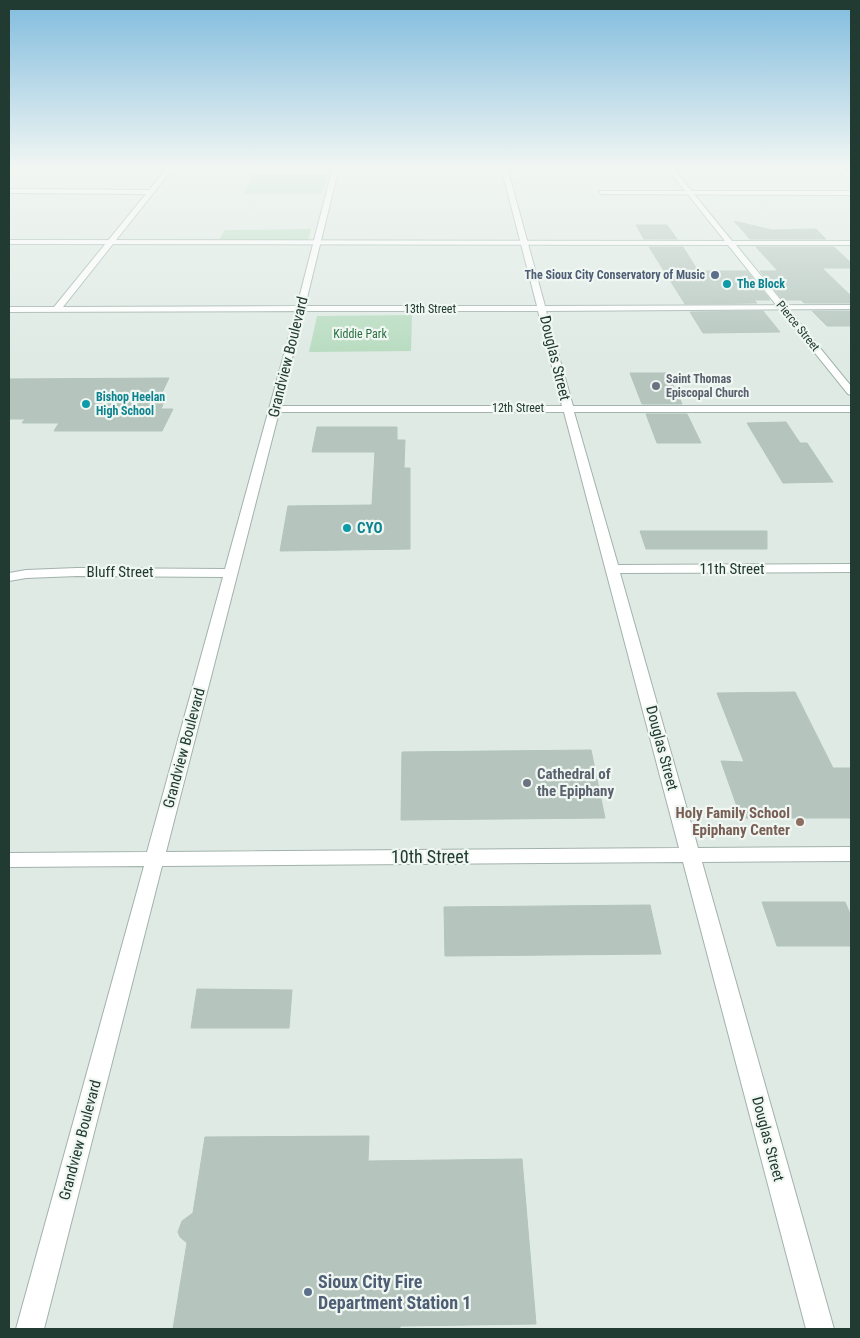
<svg xmlns="http://www.w3.org/2000/svg" width="860" height="1338" font-family="'Roboto Condensed',sans-serif">
<style>
.green{fill:#b8dcc0}
.building{fill:#b5c5be;stroke:#b2c4bc}
.lines{fill:none;stroke-linecap:round;stroke-linejoin:round}
.minor-casing{stroke:#a2b2ac;stroke-width:2}
.secondary-casing{stroke:#9fb6ac;stroke-width:2}
.minor{fill:#fff;fill-rule:evenodd}
.secondary{fill:#fff;fill-rule:evenodd}
.service-dot{fill:#5c6f8a;stroke:#f0f7f3;stroke-width:2}
.culture-dot{fill:#0f9aa8;stroke:#f0f7f3;stroke-width:2}
.worship-dot{fill:#6b7280;stroke:#f0f7f3;stroke-width:2}
.education-dot{fill:#8d6e63;stroke:#f0f7f3;stroke-width:2}
.labels{text-anchor:middle;stroke-width:4.5;stroke-linejoin:round;paint-order:stroke}
.far-service-label{font-size:12px;font-weight:bold;fill:#4e5e75;stroke:#f0f7f3;text-anchor:end}
.far-culture-label{font-size:12px;font-weight:bold;fill:#0d838f;stroke:#f0f7f3;text-anchor:start}
.far-street-label{font-size:12px;fill:#213a32;stroke:#f0f7f3}
.far-park-label{font-size:12px;fill:#2b7142;stroke:#f0f7f3}
.far-worship-label{font-size:12px;font-weight:bold;fill:#5b616d;stroke:#f0f7f3;text-anchor:start}
.street-label{font-size:15px;fill:#213a32;stroke:#f0f7f3}
.culture-label{font-size:15px;font-weight:bold;fill:#0d838f;stroke:#f0f7f3;text-anchor:start}
.worship-label{font-size:15px;font-weight:bold;fill:#5b616d;stroke:#f0f7f3;text-anchor:start}
.education-label{font-size:15px;font-weight:bold;fill:#785e54;stroke:#f0f7f3;text-anchor:end}
.near-street-label{font-size:18px;fill:#213a32;stroke:#f0f7f3}
.near-service-label{font-size:18px;font-weight:bold;fill:#4e5e75;stroke:#f0f7f3;text-anchor:start}
</style>
<rect width="100%" height="100%" fill="#dfeae5"/>
<g class="green">
<polygon points="253,174 328,174 322,194 243,194"/>
<polygon points="311,229 308,240 219,240 225,230"/>
<polygon points="412,315 411,351 309,352 317,316"/>
</g>
<g class="building">
<polygon points="734,221 772,230 816,229 826,239 750,239"/>
<polygon points="636,225 667,225 677,239 644,239"/>
<polygon points="649,247 683,247 698,271 747,271 770,300 754,300 757,303 685,304"/>
<polygon points="756,247 834,247 851,263 851,268 822,268 851,296 851,303 804,303 801,300 783,300 760,271 778,271"/>
<polygon points="763,311 780,332 703,333 690,312"/>
<polygon points="812,311 851,311 851,326 827,326"/>
<polygon points="630,373 667,373 682,404 642,404"/>
<polygon points="169,378 159,399 165,399 161,409 173,409 162,431 54,431 59,423 22,423 25,419 9,419 9,379"/>
<polygon points="646,414 687,414 701,443 657,443"/>
<polygon points="786,422 800,443 807,443 833,482 783,483 747,423"/>
<polygon points="317,427 397,427 397,440 405,440 404,468 410,468 410,549 280,551 288,506 372,505 375,452 312,452"/>
<polygon points="640,531 767,531 767,549 646,549"/>
<polygon points="795,692 833,768 851,768 851,818 741,818 721,761 744,762 717,693"/>
<polygon points="591,750 605,818 401,820 402,752"/>
<polygon points="762,902 845,902 851,916 851,946 777,946"/>
<polygon points="650,905 661,954 445,956 444,907"/>
<polygon points="197,989 292,990 289,1028 191,1028"/>
<polygon points="369,1136 368,1161 522,1159 536,1324 400,1326 400,1329 173,1329 187,1243 180,1237 178,1232 182,1221 193,1213 205,1137"/>
</g>
<g class="lines">
<defs>
<g id="minor">
<path d="M 168,167 L 174,167 L 63,307 L 297,306 L 333,167 L 339,167 L 305,306 L 537,306 L 501,167 L 507,167 L 545,306 L 851,305 L 851,309 L 546,311 L 573,406 L 851,406 L 851,412 L 574,412 L 618,565 L 851,564 L 851,572 L 620,573 L 698,848 L 851,847 L 851,861 L 702,862 L 834,1329 L 806,1329 L 683,862 L 162,866 L 44,1329 L 16,1329 L 144,866 L 9,867 L 9,853 L 147,852 L 223,577 L 77,576 L 26,578 L 9,581 L 9,573 L 26,570 L 77,568 L 225,569 L 296,311 L 9,312 L 9,307 L 54,307 L 146,194 L 9,193 L 9,189 L 149,190 ZM 304,311 L 538,311 L 562,406 L 280,406 ZM 279,412 L 564,412 L 679,848 L 166,852 Z"/>
<polygon points="599,191 851,191 851,195 601,194"/>
</g>
<g id="secondary">
<polygon points="666,167 672,167 732,241 851,241 851,245 736,245 851,386 851,395 848,394 728,245 9,244 9,240 725,241"/>
<polygon points="833,167 840,167 851,175 851,180"/>
</g>
</defs>
<use href="#minor" class="minor-casing"/>
<use href="#secondary" class="secondary-casing"/>
<use href="#minor" class="minor"/>
<use href="#secondary" class="secondary"/>
</g>
<linearGradient id="sky" x2="0" y2="1"><stop stop-color="#81bcde"/><stop offset="0.47" stop-color="#f1f6f3"/><stop offset="1" stop-color="#f1f6f3" stop-opacity="0"/></linearGradient>
<rect width="860" height="355" fill="url(#sky)"/>
<g class="service-dot">
<circle cx="715" cy="275" r="5"/>
<circle cx="308" cy="1292" r="5"/>
</g>
<g class="culture-dot">
<circle cx="727" cy="284" r="5"/>
<circle cx="86" cy="404" r="5"/>
<circle cx="347" cy="528" r="5"/>
</g>
<g class="worship-dot">
<circle cx="656" cy="386" r="5"/>
<circle cx="527" cy="783" r="5"/>
</g>
<circle class="education-dot" cx="800" cy="822" r="5"/>
<g class="labels">
<g class="far-service-label">
<text x="705" y="279">The Sioux City Conservatory of Music</text>
</g>
<g class="far-culture-label">
<text x="737" y="288">The Block</text>
<text x="96" y="401">Bishop Heelan<tspan x="96" dy="14">High School</tspan></text>
</g>
<g class="far-street-label">
<text x="430" y="313">13th Street</text>
<text transform="translate(798 326) rotate(51)" y="4">Pierce Street</text>
<text x="518" y="412">12th Street</text>
</g>
<g class="far-park-label">
<text x="360" y="338">Kiddie Park</text>
</g>
<g class="far-worship-label">
<text x="666" y="383">Saint Thomas<tspan x="666" dy="14">Episcopal Church</tspan></text>
</g>
<g class="street-label">
<text transform="translate(288 357) rotate(-76)" y="5">Grandview Boulevard</text>
<text transform="translate(555 358) rotate(76)" y="5">Douglas Street</text>
<text x="732" y="574">11th Street</text>
<text x="120" y="577">Bluff Street</text>
<text transform="translate(184 748) rotate(-75)" y="5">Grandview Boulevard</text>
<text transform="translate(662 748) rotate(75)" y="5">Douglas Street</text>
<text transform="translate(768 1139) rotate(75)" y="5">Douglas Street</text>
<text transform="translate(80 1140) rotate(-75)" y="5">Grandview Boulevard</text>
</g>
<g class="culture-label">
<text x="357" y="533">CYO</text>
</g>
<g class="worship-label">
<text x="537" y="779">Cathedral of<tspan x="537" dy="17">the Epiphany</tspan></text>
</g>
<g class="education-label">
<text x="790" y="818">Holy Family School<tspan x="790" dy="17">Epiphany Center</tspan></text>
</g>
<g class="near-street-label">
<text x="430" y="863">10th Street</text>
</g>
<g class="near-service-label">
<text x="318" y="1288">Sioux City Fire<tspan x="318" dy="21">Department Station 1</tspan></text>
</g>
</g>
<rect width="860" height="1338" fill="none" stroke="#213a32" stroke-width="20"/>
</svg>
